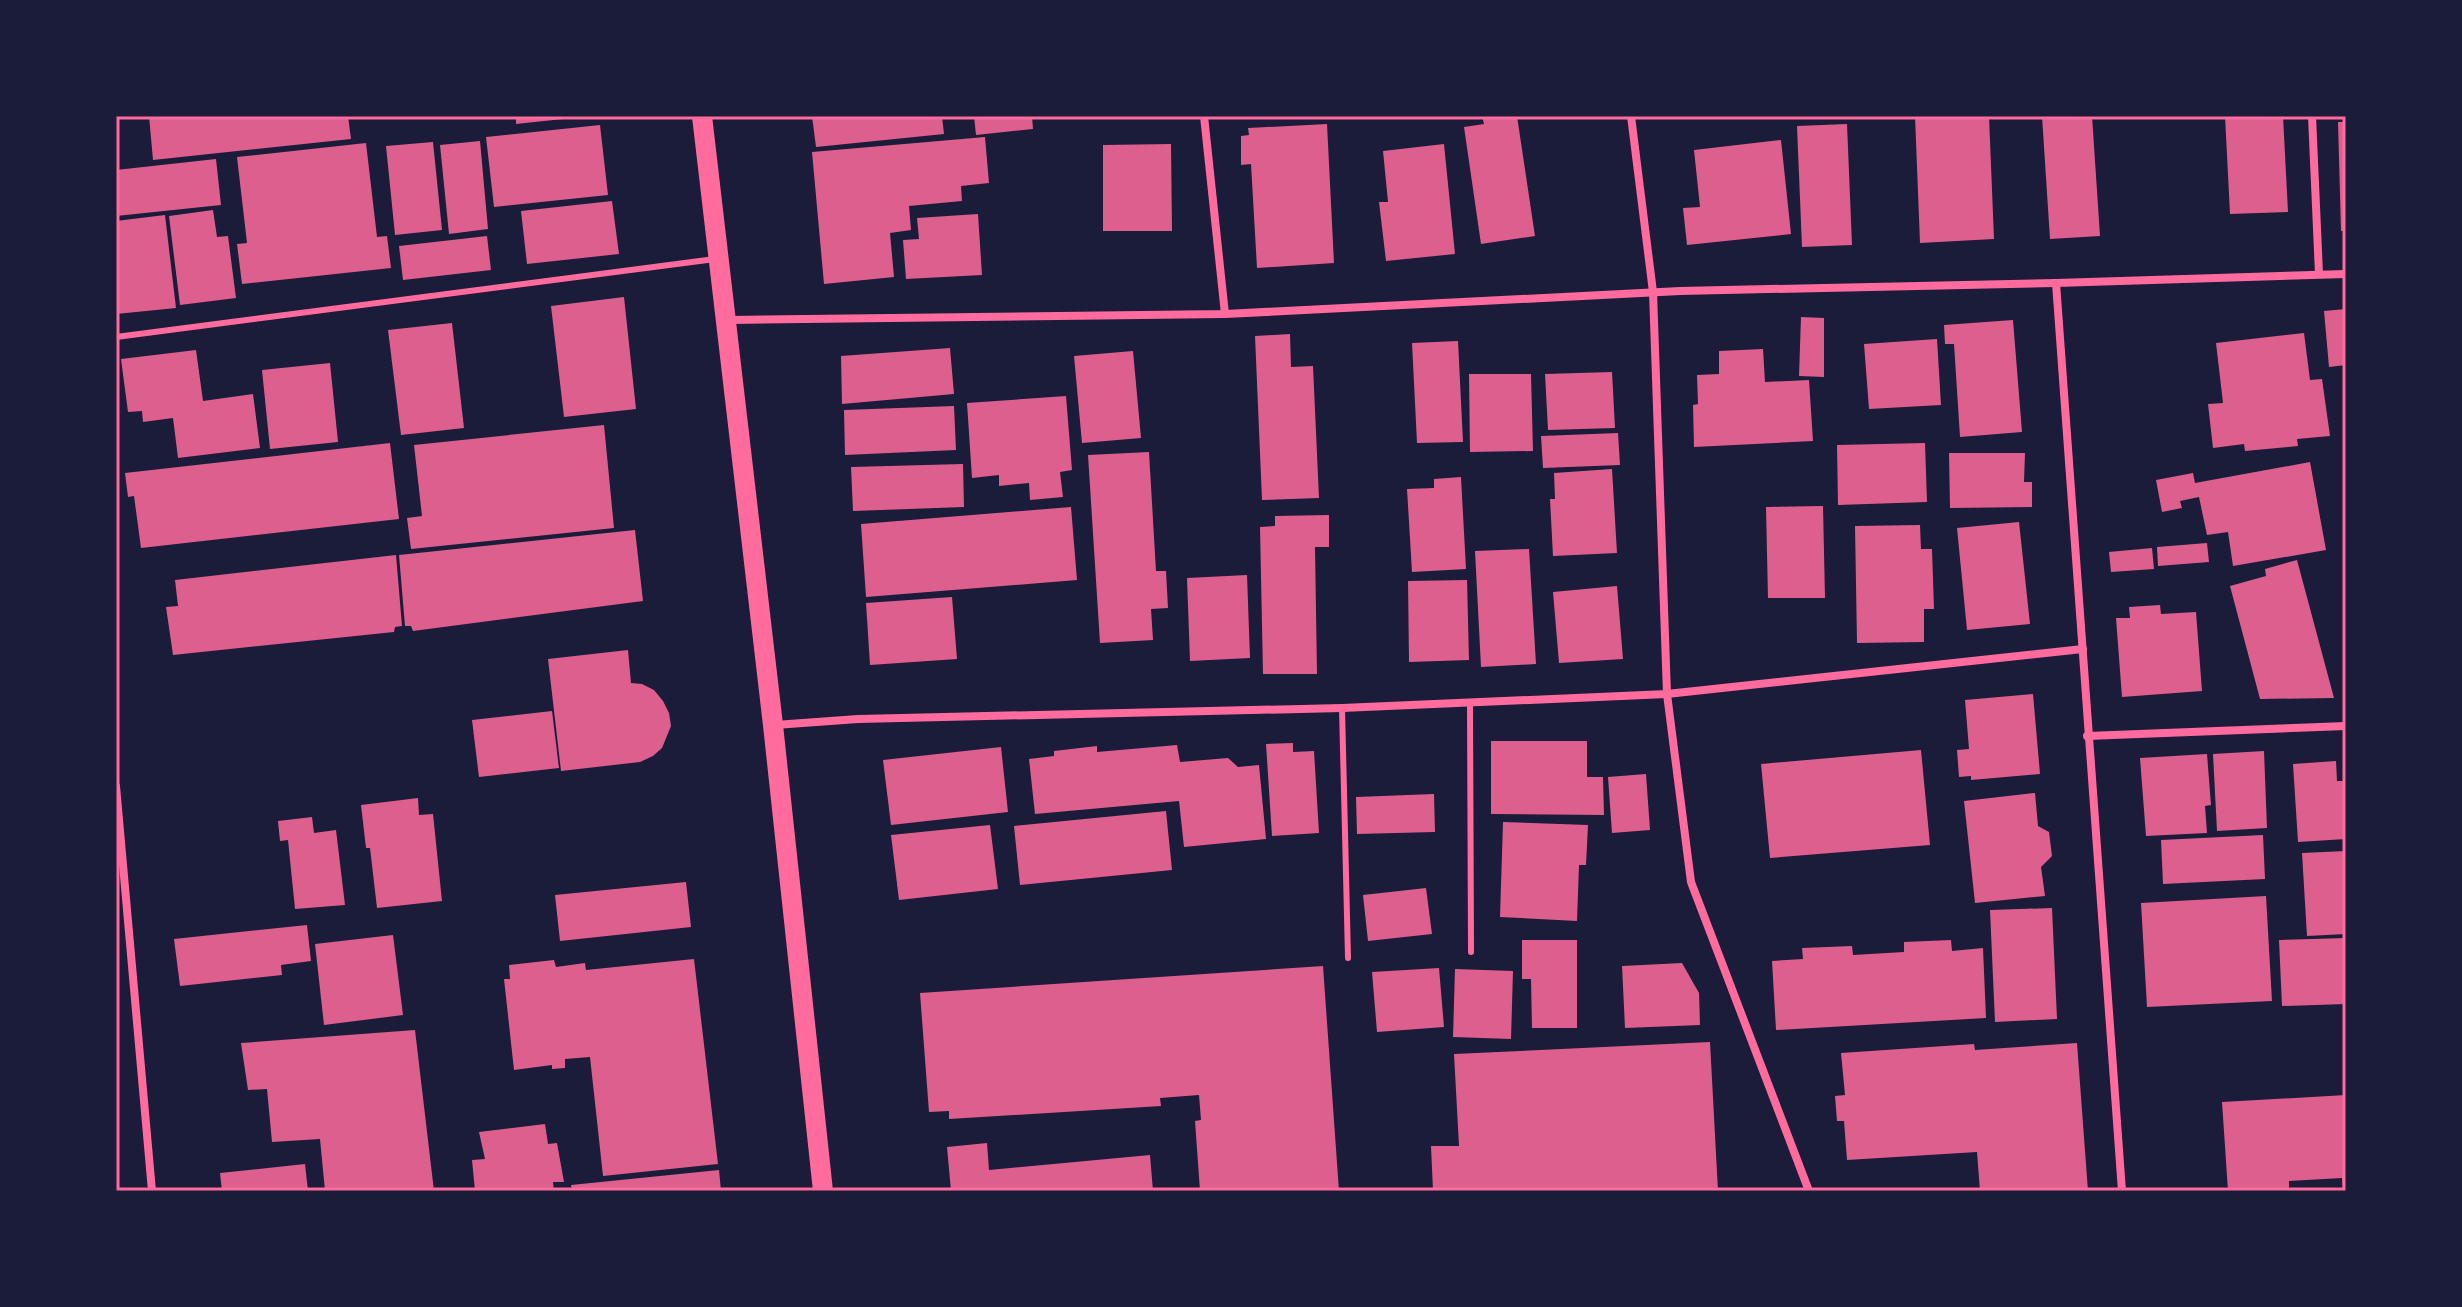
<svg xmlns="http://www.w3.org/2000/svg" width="2462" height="1307" font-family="Jost,sans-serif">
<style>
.building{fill:#dd5f8e}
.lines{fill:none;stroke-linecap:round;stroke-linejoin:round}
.service{stroke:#ff6b9d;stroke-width:6}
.minor{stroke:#ff6b9d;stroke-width:8}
.primary{stroke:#ff6b9d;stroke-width:20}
.neatline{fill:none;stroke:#ff6b9d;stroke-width:3}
</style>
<rect width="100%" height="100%" fill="#1b1b3a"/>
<g class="building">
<polygon points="149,116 348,116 351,139 153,160"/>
<polygon points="516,116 563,116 563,119 516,124"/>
<polygon points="812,116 942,116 944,134 816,147"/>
<polygon points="974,116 1032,116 1033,129 976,135"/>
<polygon points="1482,116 1517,116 1535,236 1481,244 1464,127 1484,124"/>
<polygon points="1915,116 1989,116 1994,239 1920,243"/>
<polygon points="2042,116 2092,116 2100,236 2050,239"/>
<polygon points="2225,116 2283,116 2288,212 2230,214"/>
<polygon points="2338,122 2346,122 2346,231 2341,231"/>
<polygon points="1327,124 1334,263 1257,268 1251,164 1241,165 1241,136 1249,135 1248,128"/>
<polygon points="1847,124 1852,245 1802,247 1797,126"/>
<polygon points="600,125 608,195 494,207 486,137"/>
<polygon points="985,137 989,183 961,186 962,201 909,206 911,230 890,233 894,277 824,284 812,152"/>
<polygon points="1781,140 1791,234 1687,245 1683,208 1700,207 1694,150"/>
<polygon points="480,141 488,229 449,234 440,145"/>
<polygon points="433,142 442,230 395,235 386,146"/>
<polygon points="366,143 377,237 387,236 391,268 242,284 237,244 247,243 237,157"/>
<polygon points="1171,144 1172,231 1103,231 1103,145"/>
<polygon points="1444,144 1455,254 1386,261 1379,202 1388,202 1383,151"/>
<polygon points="216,159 221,205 116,216 116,170"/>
<polygon points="612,201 619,254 527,264 521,211"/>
<polygon points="213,210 217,237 228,236 236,298 180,305 169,216"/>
<polygon points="978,214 982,275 906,279 903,240 919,239 917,218"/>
<polygon points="165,215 176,308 116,314 116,221"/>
<polygon points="487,236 491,270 403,280 399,246"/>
<polygon points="624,297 636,409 564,417 551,306"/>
<polygon points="2346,309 2346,365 2329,367 2324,311"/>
<polygon points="1801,317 1824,318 1824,377 1799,376"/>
<polygon points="2013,320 2022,432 1960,437 1954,344 1945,344 1944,325"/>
<polygon points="452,323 464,428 401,435 388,330"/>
<polygon points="2304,333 2310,380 2322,379 2330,436 2297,439 2298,446 2245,451 2244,444 2213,448 2208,404 2223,403 2216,343"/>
<polygon points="1290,334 1291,367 1313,366 1319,498 1262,500 1255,336"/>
<polygon points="1937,339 1941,405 1869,409 1864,344"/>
<polygon points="1458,341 1463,442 1417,443 1412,343"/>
<polygon points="950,348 954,394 842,404 841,356"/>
<polygon points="1763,349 1765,382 1809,380 1813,441 1694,447 1693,405 1698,404 1697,375 1719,374 1719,351"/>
<polygon points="196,350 203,401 253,394 260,448 178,458 173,418 143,422 142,411 128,412 121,359"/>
<polygon points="1133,351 1141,438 1082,443 1074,356"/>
<polygon points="330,363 338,442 270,449 262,370"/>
<polygon points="1612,372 1615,428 1548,430 1545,374"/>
<polygon points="1469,374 1531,374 1533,451 1470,452"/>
<polygon points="1066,396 1072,470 1060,472 1063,497 1030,500 1029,483 999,486 999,475 972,478 967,403"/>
<polygon points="954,406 956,450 845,455 844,410"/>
<polygon points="604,425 614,528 411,549 407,518 422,516 414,445"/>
<polygon points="1618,433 1620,465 1543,468 1541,436"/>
<polygon points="390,443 399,519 141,548 134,496 128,497 125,473"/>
<polygon points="1925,443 1927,502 1838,505 1837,445"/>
<polygon points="1149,452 1156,571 1166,571 1168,608 1151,609 1153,640 1100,643 1088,455"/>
<polygon points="1949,453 2025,453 2024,482 2032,482 2032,507 1950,508"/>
<polygon points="2310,462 2326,550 2233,566 2228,532 2207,535 2199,497 2180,501 2182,508 2162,512 2156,480 2193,473 2195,483"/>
<polygon points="963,464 964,507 853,511 851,467"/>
<polygon points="1612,469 1617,553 1553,556 1550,499 1555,499 1554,473"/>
<polygon points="1461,477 1466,569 1412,572 1407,489 1434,488 1434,479"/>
<polygon points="1823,506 1825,598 1768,598 1766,507"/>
<polygon points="1071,507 1077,580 866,597 861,524"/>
<polygon points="1329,515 1329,547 1315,547 1317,674 1263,674 1260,527 1275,526 1275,516"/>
<polygon points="2019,522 2030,624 1967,630 1957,528"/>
<polygon points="1920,525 1921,549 1932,549 1934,609 1924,609 1924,642 1857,643 1855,526"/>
<polygon points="635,530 643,601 413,631 411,626 405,626 399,555"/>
<polygon points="2207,543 2209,562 2158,566 2157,547"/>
<polygon points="2152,548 2154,569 2111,572 2109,552"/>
<polygon points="1529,549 1536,664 1481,667 1475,551"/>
<polygon points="396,555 402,626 395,627 394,632 173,655 166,607 178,606 175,580"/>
<polygon points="2297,560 2334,698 2260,699 2230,586 2266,576 2265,569"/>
<polygon points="1247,575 1250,658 1190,661 1187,578"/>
<polygon points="1467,580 1469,660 1409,662 1408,581"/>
<polygon points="1617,586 1623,659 1559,663 1553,592"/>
<polygon points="952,597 957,659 870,665 866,603"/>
<polygon points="2160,605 2161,614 2196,612 2202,691 2122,697 2116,618 2130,618 2129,607"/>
<polygon points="628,650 631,683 642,684 654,690 663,701 669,713 671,726 662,748 653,756 640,762 561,771 548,659"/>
<polygon points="2033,694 2040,774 1971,780 1971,776 1959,777 1957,750 1969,749 1965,700"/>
<polygon points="552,711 559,768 479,777 472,720"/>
<polygon points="1491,741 1587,741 1587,777 1603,777 1604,815 1491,814"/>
<polygon points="1293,743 1293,752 1314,751 1319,833 1272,836 1266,744"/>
<polygon points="1177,745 1180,762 1228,758 1238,767 1259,765 1266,839 1184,847 1179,801 1035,814 1029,759 1054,756 1054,751 1097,746 1097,752"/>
<polygon points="1001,747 1008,812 891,825 883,760"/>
<polygon points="1921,750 1930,845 1770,858 1761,764"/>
<polygon points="2264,751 2267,828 2217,831 2213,754"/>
<polygon points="2207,754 2211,805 2205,806 2207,833 2146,836 2140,758"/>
<polygon points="2336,761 2337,781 2346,781 2346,839 2298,842 2293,764"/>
<polygon points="1646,774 1650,830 1612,833 1608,777"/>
<polygon points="2035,793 2038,826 2049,832 2052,856 2041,867 2045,896 1975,903 1964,801"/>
<polygon points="1434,794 1435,832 1357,834 1356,797"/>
<polygon points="418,798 419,815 433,814 442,901 377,908 370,848 366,848 361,805"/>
<polygon points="1166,811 1172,870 1020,885 1014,826"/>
<polygon points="312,817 314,833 336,830 345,905 295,909 288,840 280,841 278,821"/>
<polygon points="1503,822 1588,825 1586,865 1579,865 1577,921 1500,917"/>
<polygon points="990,825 998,889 899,900 891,835"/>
<polygon points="2263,835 2265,879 2163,884 2161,840"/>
<polygon points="2346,851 2346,934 2307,936 2302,853"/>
<polygon points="686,882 691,927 560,941 555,895"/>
<polygon points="1426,888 1432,934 1368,941 1363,895"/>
<polygon points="2266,896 2272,1001 2147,1007 2141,903"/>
<polygon points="2052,908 2057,1019 1995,1022 1990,910"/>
<polygon points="307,925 311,961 281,965 282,975 180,986 174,939"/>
<polygon points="393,935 403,1015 324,1025 315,944"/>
<polygon points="2346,938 2346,1004 2282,1006 2279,940"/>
<polygon points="1522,940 1577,940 1577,1028 1532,1028 1531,979 1522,979"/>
<polygon points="1951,940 1952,951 1983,948 1986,1018 1776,1030 1772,961 1803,959 1802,948 1852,946 1853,955 1904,952 1904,942"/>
<polygon points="694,959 718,1164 603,1176 590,1057 565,1059 565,1068 552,1069 552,1065 514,1070 504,979 510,979 509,965 554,960 556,967 585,963 586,970"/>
<polygon points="1682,963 1699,993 1700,1025 1625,1028 1622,966"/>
<polygon points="1323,966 1339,1191 1200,1191 1195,1121 1201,1120 1199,1095 1160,1098 1161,1106 949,1119 949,1111 929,1112 920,993"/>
<polygon points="1439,968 1444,1027 1377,1032 1372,972"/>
<polygon points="1455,969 1513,971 1511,1039 1453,1037"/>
<polygon points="415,1030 434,1191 325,1191 320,1139 272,1142 267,1089 248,1090 241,1043"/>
<polygon points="1710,1042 1718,1191 1433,1191 1431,1146 1459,1146 1454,1054"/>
<polygon points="2077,1043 2088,1191 1980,1191 1977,1152 1847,1160 1844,1121 1837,1121 1835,1096 1845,1095 1841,1053 1974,1044 1975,1050"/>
<polygon points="2346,1095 2346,1191 2343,1191 2342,1178 2289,1181 2289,1191 2228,1191 2222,1102"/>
<polygon points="545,1124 548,1144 557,1143 564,1182 553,1182 554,1191 475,1191 472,1160 485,1159 479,1132"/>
<polygon points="987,1143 989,1170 1150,1155 1153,1191 951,1191 947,1147"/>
<polygon points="305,1164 308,1191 222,1191 220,1173"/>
<polygon points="719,1170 721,1191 572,1191 571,1185"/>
</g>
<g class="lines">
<g class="service">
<polyline points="116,337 715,259"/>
<polyline points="1470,703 1471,952"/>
<polyline points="1342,708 1348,958"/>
</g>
<g class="minor">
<polyline points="1204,116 1225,314"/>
<polyline points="1631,116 1653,292 1667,694 1691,882 1809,1191"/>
<polyline points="2312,116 2319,274"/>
<polyline points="2056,283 2122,1191"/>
<polyline points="728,320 1225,314 1680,291 2056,283 2346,274"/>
<polyline points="775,725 858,719 1342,708 1667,694 2083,649"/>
<polyline points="2087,736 2346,726"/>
<polyline points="116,786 152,1191"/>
</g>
<polyline class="primary" points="702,116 773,725 823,1191"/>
</g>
<rect width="2462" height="1307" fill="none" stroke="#1b1b3a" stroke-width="236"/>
<rect x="118" y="118" width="2226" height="1071" class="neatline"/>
</svg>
